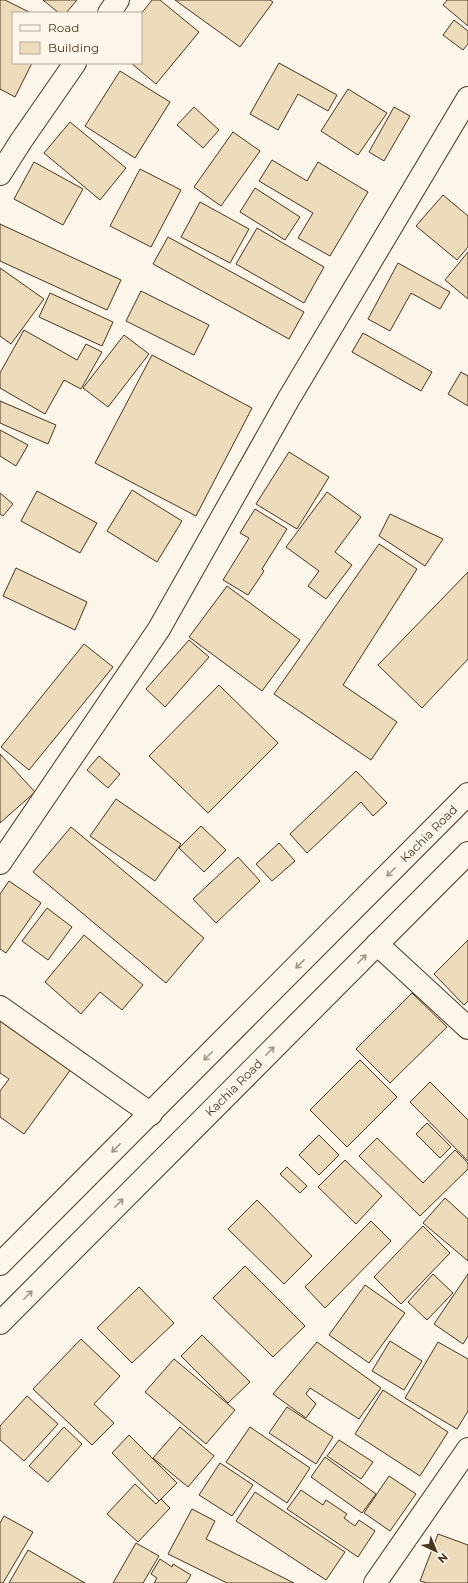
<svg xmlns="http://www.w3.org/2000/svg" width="468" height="1583" font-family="Montserrat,sans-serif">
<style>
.building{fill:#ecdcbc;stroke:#4a3520}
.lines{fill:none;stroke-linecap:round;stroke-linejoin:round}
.minor-casing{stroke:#4a3520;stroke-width:24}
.tertiary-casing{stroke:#4a3520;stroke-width:24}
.trunk-casing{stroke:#4a3520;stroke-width:24}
.minor{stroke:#fbf6e9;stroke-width:22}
.tertiary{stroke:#fbf6e9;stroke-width:22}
.trunk{stroke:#fbf6e9;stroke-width:22}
.oneway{stroke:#a29684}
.labels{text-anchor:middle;stroke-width:3;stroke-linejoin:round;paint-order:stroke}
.street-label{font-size:12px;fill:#4a3520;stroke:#fbf6e9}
</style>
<rect width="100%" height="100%" fill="#fbf6e9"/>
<g class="building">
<polygon points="0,0 5,0 31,13 13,13 13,63 32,63 15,97 0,89"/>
<polygon points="43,0 77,0 66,13 59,13"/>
<polygon points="152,0 160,0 199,32 156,84 131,63 141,63 141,14"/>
<polygon points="175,0 270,0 273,2 240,47"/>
<polygon points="447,0 468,0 468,26 443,5"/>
<polygon points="454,20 468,31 468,44 463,50 443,35"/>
<polygon points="279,63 337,95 328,111 298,94 278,130 250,114"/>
<polygon points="120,71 170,102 135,158 85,126"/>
<polygon points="348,89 387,113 358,155 321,131"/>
<polygon points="194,107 219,130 203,148 177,125"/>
<polygon points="394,107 410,116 384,161 369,152"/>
<polygon points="70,122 126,168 100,200 44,153"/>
<polygon points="233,132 260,151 221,206 194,187"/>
<polygon points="272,160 307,181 318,162 368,192 330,256 298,238 313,213 259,181"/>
<polygon points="34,162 83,189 63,225 14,199"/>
<polygon points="140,169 181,190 151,247 110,226"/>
<polygon points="255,188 300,217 285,240 240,212"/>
<polygon points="443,195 468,216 468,247 457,260 416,226"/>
<polygon points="200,202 249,229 230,263 181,237"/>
<polygon points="0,224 121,280 107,310 0,261"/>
<polygon points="257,228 324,267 304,303 236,264"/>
<polygon points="168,237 304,312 289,339 153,264"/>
<polygon points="468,252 468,299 445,280"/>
<polygon points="398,263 450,292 440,309 411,293 390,331 368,319"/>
<polygon points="0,268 44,299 11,344 0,336"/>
<polygon points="141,291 209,325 194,355 126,321"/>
<polygon points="50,293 113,322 102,346 39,317"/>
<polygon points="24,330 77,360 86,344 102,352 81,389 64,380 45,414 0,388 0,373"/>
<polygon points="363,333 432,372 421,391 352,352"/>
<polygon points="124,335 149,354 108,407 83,388"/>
<polygon points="152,355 252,408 196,516 95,463"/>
<polygon points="461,372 468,376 468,406 448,394"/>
<polygon points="0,401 56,425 48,444 0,423"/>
<polygon points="0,430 28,445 16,466 0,456"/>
<polygon points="289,452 329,477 297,529 256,504"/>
<polygon points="132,490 182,521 157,562 107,531"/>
<polygon points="37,491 97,523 80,553 21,521"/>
<polygon points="327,492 361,517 335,552 352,565 326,599 308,586 319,571 286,547"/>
<polygon points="0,493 13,504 3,516 0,514"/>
<polygon points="255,509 287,529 262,569 264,571 248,595 223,580 249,538 240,533"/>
<polygon points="390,514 443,539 425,566 379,536"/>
<polygon points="379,544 417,569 343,685 397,722 371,760 274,694"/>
<polygon points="16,568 87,602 75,630 3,596"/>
<polygon points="468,572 468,659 422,708 378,665"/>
<polygon points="227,586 300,640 262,691 189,637"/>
<polygon points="189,640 209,657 165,707 146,689"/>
<polygon points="84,644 113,667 29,770 1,747"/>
<polygon points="219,685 278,743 208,813 149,756"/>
<polygon points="0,754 35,792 0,823"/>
<polygon points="99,756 120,774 108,788 87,770"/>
<polygon points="356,771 387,803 373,816 361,802 307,853 290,834"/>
<polygon points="116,799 181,844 155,881 90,836"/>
<polygon points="201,826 226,850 204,872 179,848"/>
<polygon points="71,827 204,938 166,983 33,872"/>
<polygon points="279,843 295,861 272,881 256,864"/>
<polygon points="238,857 260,881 216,923 193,899"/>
<polygon points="9,881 41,903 6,953 0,949 0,894"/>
<polygon points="47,908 72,927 48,960 22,941"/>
<polygon points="84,935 143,985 122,1010 100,992 81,1014 45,982"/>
<polygon points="468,940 468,1001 464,1005 434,974"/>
<polygon points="412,993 447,1027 390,1083 356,1049"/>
<polygon points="0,1019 74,1065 24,1134 0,1117 0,1091 9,1079 0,1073"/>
<polygon points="360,1060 397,1097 347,1147 310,1110"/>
<polygon points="430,1082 468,1120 468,1161 410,1102"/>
<polygon points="427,1123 451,1147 440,1158 416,1134"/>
<polygon points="319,1135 339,1155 319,1175 299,1155"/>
<polygon points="377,1138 423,1183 455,1150 468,1163 468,1169 420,1216 359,1156"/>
<polygon points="345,1160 382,1196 356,1224 318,1187"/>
<polygon points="287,1167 307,1186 300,1193 280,1174"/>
<polygon points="445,1198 468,1219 468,1261 423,1223"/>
<polygon points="257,1200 312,1256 284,1284 228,1229"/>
<polygon points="371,1221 391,1241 325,1308 305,1287"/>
<polygon points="423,1226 450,1253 401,1304 374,1277"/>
<polygon points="245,1266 305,1326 273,1357 213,1298"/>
<polygon points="433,1274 453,1293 427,1320 408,1302"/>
<polygon points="468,1274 468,1336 463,1344 434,1324"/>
<polygon points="365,1285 405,1313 369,1363 329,1335"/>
<polygon points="139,1287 174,1323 132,1363 97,1328"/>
<polygon points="202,1335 250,1382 228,1403 181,1356"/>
<polygon points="81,1339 120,1376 94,1404 114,1423 92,1445 33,1389"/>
<polygon points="390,1341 422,1361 404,1390 372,1371"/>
<polygon points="317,1342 381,1388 359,1419 310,1388 306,1394 316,1404 306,1418 273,1394"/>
<polygon points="438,1342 468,1359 468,1411 457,1429 405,1398"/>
<polygon points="174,1359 235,1410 206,1444 145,1392"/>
<polygon points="383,1390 448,1432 420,1476 355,1434"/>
<polygon points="27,1396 58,1424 24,1461 0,1440 0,1426"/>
<polygon points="287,1407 333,1437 316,1464 269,1433"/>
<polygon points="64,1427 82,1444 48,1482 29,1466"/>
<polygon points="180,1427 214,1456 188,1487 153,1458"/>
<polygon points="250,1427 310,1468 287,1503 226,1462"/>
<polygon points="129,1435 177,1483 159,1501 112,1453"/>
<polygon points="339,1440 373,1462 361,1479 327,1456"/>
<polygon points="325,1457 376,1494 362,1513 311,1477"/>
<polygon points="220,1463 253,1485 232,1516 199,1495"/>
<polygon points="389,1476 416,1494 390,1531 364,1513"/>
<polygon points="135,1484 156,1504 161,1499 170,1508 138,1542 107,1514"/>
<polygon points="301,1490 323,1505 326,1500 347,1514 344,1518 355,1526 359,1520 375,1531 358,1557 287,1509"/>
<polygon points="255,1492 345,1552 326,1580 236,1521"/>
<polygon points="192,1509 215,1521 206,1539 294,1583 227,1583 168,1554"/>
<polygon points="4,1516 33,1532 3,1583 0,1583 0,1523"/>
<polygon points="438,1534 468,1545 468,1583 427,1583 420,1581"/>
<polygon points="136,1543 159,1556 143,1583 113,1583"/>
<polygon points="28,1550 85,1583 9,1583"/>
<polygon points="160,1559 172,1567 173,1564 191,1575 186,1583 154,1583 157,1578 151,1574"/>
</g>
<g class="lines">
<defs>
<g id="minor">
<polyline points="109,13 118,0"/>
<polyline points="0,174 21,141 75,63"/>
<polyline points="0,863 159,629 288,400 468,98"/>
<polyline points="377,944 468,1028"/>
<polyline points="375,1583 468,1449"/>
</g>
<polyline id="tertiary" points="0,1007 151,1114"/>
<g id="trunk">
<polyline points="0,1264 468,794"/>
<polyline points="0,1323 468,853"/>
</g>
</defs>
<use href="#minor" class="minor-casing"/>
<use href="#tertiary" class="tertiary-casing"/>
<use href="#trunk" class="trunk-casing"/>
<use href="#minor" class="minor"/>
<use href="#tertiary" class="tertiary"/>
<use href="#trunk" class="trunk"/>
</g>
<defs><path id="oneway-shaft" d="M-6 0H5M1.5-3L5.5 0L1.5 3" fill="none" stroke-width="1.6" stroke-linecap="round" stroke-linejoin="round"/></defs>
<g class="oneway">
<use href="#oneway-shaft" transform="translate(391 872) rotate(135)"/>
<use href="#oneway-shaft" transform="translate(362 959) rotate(-45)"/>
<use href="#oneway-shaft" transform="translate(300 964) rotate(135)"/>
<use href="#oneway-shaft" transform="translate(270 1051) rotate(-45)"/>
<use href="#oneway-shaft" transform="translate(208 1056) rotate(135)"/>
<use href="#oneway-shaft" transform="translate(116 1148) rotate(135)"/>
<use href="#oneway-shaft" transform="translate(119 1203) rotate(-45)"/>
<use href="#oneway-shaft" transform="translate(28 1295) rotate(-45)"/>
</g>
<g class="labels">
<g class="street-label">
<text transform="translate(429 834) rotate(-45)" y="4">Kachia Road</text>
<text transform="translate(234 1088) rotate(-45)" y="4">Kachia Road</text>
</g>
</g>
<rect x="12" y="12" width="130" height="52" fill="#fbf6e9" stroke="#b4a999"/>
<rect x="20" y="25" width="20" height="6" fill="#fbf6e9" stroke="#b4a999"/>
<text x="48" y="32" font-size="12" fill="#4a3520">Road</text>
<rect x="20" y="42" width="20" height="12" fill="#ecdcbc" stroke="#b4a999"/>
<text x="48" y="52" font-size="12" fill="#4a3520">Building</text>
<g transform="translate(436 1551) rotate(136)" stroke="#fbf6e9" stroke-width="3" paint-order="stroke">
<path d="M0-3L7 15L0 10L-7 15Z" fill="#4a3520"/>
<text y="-6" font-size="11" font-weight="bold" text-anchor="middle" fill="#4a3520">N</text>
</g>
</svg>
